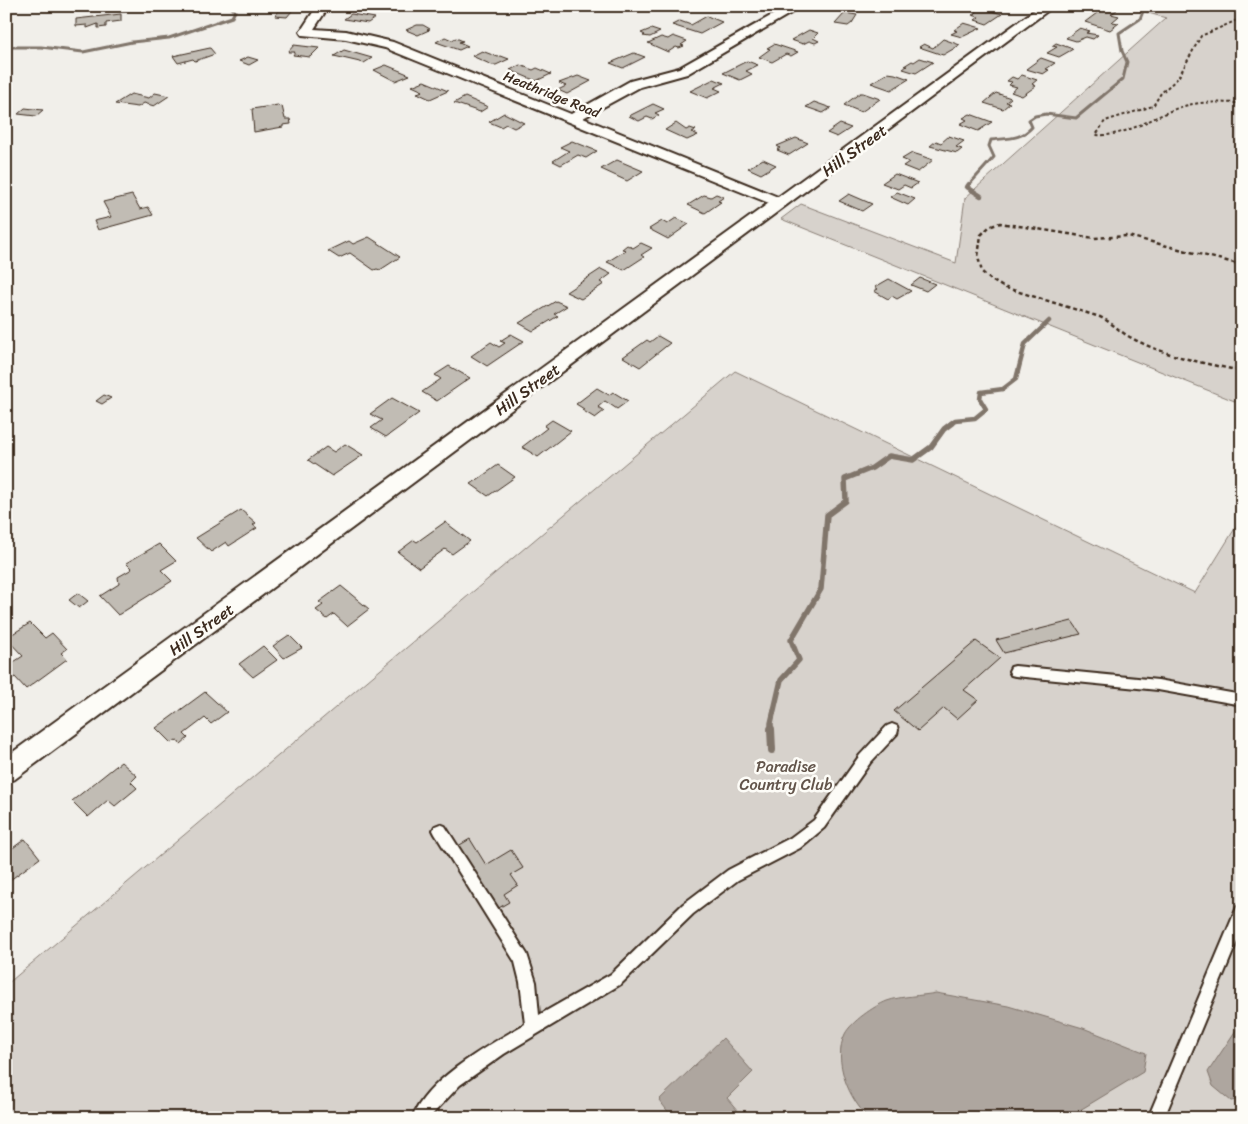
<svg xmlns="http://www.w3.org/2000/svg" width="1248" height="1124" font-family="Sriracha,sans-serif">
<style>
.green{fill:#d7d2cc;stroke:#897e75}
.water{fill:#aea69f;stroke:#80746b}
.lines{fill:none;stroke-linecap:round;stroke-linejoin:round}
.stream-far3{stroke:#80746b;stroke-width:3}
.stream-far2{stroke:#80746b;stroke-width:4.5}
.stream-far1{stroke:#80746b;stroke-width:5.5}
.stream{stroke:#80746b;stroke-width:8}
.building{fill:#c1bcb4;stroke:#3b2a1e}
.service-casing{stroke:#3b2a1e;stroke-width:4}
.minor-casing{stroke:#3b2a1e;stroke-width:4}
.path-far1{stroke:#3b2a1e;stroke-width:2;stroke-dasharray:3 2.5;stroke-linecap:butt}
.path{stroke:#3b2a1e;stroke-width:2.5;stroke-dasharray:4 3;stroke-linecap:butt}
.service{fill:#fdfcf7;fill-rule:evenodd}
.minor{fill:#fdfcf7;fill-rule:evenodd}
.labels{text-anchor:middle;stroke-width:5;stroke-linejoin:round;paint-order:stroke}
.far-street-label{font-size:14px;fill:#3b2a1e;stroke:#fdfcf7}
.street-label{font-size:16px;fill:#3b2a1e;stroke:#fdfcf7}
.park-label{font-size:16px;fill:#62544a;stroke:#fdfcf7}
</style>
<rect width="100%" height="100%" fill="#f1efea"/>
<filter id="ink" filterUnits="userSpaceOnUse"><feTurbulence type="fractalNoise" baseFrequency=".02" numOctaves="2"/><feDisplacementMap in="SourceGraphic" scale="10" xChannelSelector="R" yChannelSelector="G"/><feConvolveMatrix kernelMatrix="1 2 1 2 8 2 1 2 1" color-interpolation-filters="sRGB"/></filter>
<g filter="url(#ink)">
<g class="green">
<polygon points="1124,6 1242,6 1242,404 781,219 801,204 956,263 965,198 1166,18"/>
<polygon points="735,371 1195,593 1242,517 1242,1118 6,1118 6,985"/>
</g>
<g class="water">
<path d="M 936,993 L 1008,1006 L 1083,1028 L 1146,1053 L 1143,1072 L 1075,1113 L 1062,1118 L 869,1118 C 849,1100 832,1060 845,1034 C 851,1022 874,1006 887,1001 C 901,996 921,996 936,993 Z"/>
<polygon points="1242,1021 1242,1099 1231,1101 1213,1086 1208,1072"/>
<polygon points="723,1038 753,1072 727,1098 744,1118 673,1118 659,1100"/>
</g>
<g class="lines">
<g class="stream-far3">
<polyline points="6,47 41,47 83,52 132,42 169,38 232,17 235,11 230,6"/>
<path d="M 968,186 L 994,157 L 989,146 L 991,140 C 1007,138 1021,140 1032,127 L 1029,120 L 1035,116 L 1046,114 L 1076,118 L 1123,79 L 1127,62 L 1122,51 L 1119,33 L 1140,19 L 1145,6"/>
</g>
<g class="stream-far2">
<polyline points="969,184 967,187 981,196"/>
<polyline points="950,424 955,420 975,418 986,409 980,399 981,392 1003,389 1016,379 1025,344 1049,321"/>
</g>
<polyline class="stream-far1" points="771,730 771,723 781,680 799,660 791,640 821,589 827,515 846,501 845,479 872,468 889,456 913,460 931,447 944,429 952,423"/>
<polyline class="stream" points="771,729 772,750"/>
</g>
<g class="building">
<polygon points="282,6 296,6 287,17 275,16"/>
<polygon points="977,7 1002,14 987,24 975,20 979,17 972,15 977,12 972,10"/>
<polygon points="1105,7 1117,10 1111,14 1119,16 1112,22 1119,23 1110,30 1085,22"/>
<polygon points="845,13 857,15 852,23 848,26 835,24"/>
<polygon points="121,14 121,21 106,23 106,27 98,28 98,24 87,28 87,25 76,26 76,19"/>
<polygon points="351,14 375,18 368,23 344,19"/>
<polygon points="707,16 722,22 700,34 672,25 680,21 691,25"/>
<polygon points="964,23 981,28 962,37 951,34 957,31 954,30"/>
<polygon points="417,25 423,25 430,29 427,30 429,30 418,35 406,30"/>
<polygon points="1080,28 1090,31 1086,33 1098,35 1093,39 1086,37 1076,41 1066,38"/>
<polygon points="651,29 660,32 650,37 643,36 645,35 641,33"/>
<polygon points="809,30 818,33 813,38 819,41 815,43 809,41 803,44 791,40"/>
<polygon points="673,36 687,41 681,45 684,46 679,48 676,47 668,52 648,43 661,37 668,39"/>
<polygon points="445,37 452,40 456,38 463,41 459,42 468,46 459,50 436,42"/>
<polygon points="943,39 960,45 943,55 919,47 924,44 933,48"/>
<polygon points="1056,43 1073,49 1059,57 1047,53 1057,47 1052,46"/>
<polygon points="774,44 798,52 791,56 786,54 772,62 759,57 770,49 767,48"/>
<polygon points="294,45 319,48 310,57 293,55 295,52 288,52"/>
<polygon points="210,48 215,54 195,61 193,59 178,63 173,56"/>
<polygon points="344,50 372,58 364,63 334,56"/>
<polygon points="482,51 498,57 501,56 509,59 496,65 492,65 472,56"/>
<polygon points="634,53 645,57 623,68 610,63"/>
<polygon points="248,57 258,60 249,65 239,61"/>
<polygon points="920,58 933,62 916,73 903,69 907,66 904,66 912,61 914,62"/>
<polygon points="1041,58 1055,63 1046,69 1049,70 1043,74 1026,69"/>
<polygon points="747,61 758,65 746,71 752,74 740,80 723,73"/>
<polygon points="386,65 410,75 395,81 374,70"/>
<polygon points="520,65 533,70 537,68 551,74 536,81 510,70"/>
<polygon points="888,73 895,74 909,79 891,90 871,83"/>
<polygon points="1022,75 1037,80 1032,84 1036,86 1022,96 1011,92 1017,87 1009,85 1012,82 1007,81 1012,77 1017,79"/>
<polygon points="578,76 591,81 567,94 558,90 566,86 559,83"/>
<polygon points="714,79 724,83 714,88 721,91 707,98 690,91"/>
<polygon points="424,81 448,91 430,99 417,93 423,91 412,86"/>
<polygon points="155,93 169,96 154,106 144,103 138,107 115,104 131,94 149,98"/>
<polygon points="860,93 863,93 880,99 861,112 844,105"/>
<polygon points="996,93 1011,98 1006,102 1010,103 1003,109 984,103"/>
<polygon points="465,97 488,107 480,112 454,103"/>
<polygon points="814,102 831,108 823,113 806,107"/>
<polygon points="653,104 664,109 655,113 659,115 652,119 647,117 639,121 629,116"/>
<polygon points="278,105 279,107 282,106 285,119 290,119 291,124 283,125 283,127 254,132 252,109"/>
<polygon points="25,108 43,110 36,116 18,114"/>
<polygon points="504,113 524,123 514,128 506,124 501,127 489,122"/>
<polygon points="970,114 992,122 978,131 960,124 967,120 963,118"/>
<polygon points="676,123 686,130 690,128 696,130 692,132 698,135 687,140 665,130"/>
<polygon points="840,124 851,128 837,137 827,133"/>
<polygon points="949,136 964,141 956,147 962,149 957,153 930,146 936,141 941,143"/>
<polygon points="796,138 808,143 789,155 777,150 780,148 777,146"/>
<polygon points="572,141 597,151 586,158 578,155 561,165 553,161 569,151 560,147"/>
<polygon points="912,153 919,155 933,160 918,172 903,166 909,162 902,159"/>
<polygon points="763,159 776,165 761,174 748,168"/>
<polygon points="617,160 643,171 627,181 601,169"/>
<polygon points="895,174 918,183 911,188 904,185 898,189 882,183"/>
<polygon points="897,192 915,199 908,205 890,197"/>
<polygon points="716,194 724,197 718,201 721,202 705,213 688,205 704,195 711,197"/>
<polygon points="849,194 872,204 862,211 839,201"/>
<polygon points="132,195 140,209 148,207 153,215 98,230 94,221 111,217 103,202"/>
<polygon points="676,218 689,224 668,239 649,229 662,221 667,224"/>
<polygon points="369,237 400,257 380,270 377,269 374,270 350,253 339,258 328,251 349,241 353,244"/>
<polygon points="641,243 652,248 641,255 644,257 624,270 607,262 626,250 622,249 627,245 633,248"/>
<polygon points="601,269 611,274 600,282 604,284 581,299 566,292"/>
<polygon points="920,278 935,284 926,291 911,285"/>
<polygon points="889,279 911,291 897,299 892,296 888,299 874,291 878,289 875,287"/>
<polygon points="556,301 567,306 554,314 558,316 533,331 519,323"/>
<polygon points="511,334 524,341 487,366 471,356 491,342 499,347 505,343 500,341"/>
<polygon points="658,336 670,343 640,367 623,357 647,340 650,342"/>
<polygon points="449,366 470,378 437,401 422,392 441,379 435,375"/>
<polygon points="597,388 609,395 613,392 628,401 617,409 605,401 598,407 604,411 595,418 582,410 584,409 576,404"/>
<polygon points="104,395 111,398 102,404 96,401"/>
<polygon points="392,398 419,413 386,437 371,428 382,420 370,414"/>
<polygon points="552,420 571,431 538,457 522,447 547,428 544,426"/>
<polygon points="345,444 363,455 332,476 308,460 326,447 334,452"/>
<polygon points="498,465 515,477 488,496 471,484"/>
<polygon points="241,510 256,523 253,525 257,528 229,546 226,542 211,552 196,538"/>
<polygon points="445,522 470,541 452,554 445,549 419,568 398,552 414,540 417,542"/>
<polygon points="159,544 176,561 161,570 172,581 118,615 100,596 119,584 118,577 132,569 126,563"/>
<polygon points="341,586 369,609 347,626 334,614 327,619 316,610 323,605 319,602"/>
<polygon points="78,593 88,601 79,608 69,600"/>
<polygon points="1072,621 1081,634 1004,653 996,640"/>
<polygon points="30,623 45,638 52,633 67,649 61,653 67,659 26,689 15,677 6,682 6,674 11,671 6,667 23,656 6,638"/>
<polygon points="289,635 302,648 284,658 273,646"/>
<polygon points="976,641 1000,658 964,690 978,700 957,719 944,708 918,731 894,711"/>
<polygon points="263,646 277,660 253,677 239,664"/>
<polygon points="205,692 227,712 211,724 205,718 184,734 188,738 181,744 176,740 171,743 156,728"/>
<polygon points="121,762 137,776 131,782 137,788 115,806 108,800 88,817 72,801"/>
<polygon points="25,839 40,858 6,883 6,853"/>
<polygon points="470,839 486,865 511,850 523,868 511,875 518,885 504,894 509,902 497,909 458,846"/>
</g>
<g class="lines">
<defs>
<g id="service">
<polygon points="1015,666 1158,680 1242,695 1242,705 1158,690 1015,676 1011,675 1009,671 1011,667"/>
<path d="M 892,724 L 897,726 L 898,730 L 897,734 L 870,763 L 824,828 L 800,848 L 738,880 L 693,914 L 621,984 L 504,1054 L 460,1085 L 429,1118 L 412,1118 C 428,1078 489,1045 525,1024 L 520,982 L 515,962 L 435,834 L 433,830 L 435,826 L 440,824 L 445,826 L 527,954 L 536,982 L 539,1015 L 611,974 L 683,904 L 728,870 L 790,838 L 814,820 L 860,755 L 887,726 Z"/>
<polygon points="1242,905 1242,930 1164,1118 1148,1118 1237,907"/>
</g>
<g id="minor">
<polygon points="167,6 179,6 180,7 174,10"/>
<polygon points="317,6 329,6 314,29 346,31 393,42 571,114 630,81 679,68 783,9 791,9 793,11 791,13 687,74 640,87 583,118 778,197 1040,6 1054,6 15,779 6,782 6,757 769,203 385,48 346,39 302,35 300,32"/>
</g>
</defs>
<use href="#service" class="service-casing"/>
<use href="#minor" class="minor-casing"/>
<path class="path-far1" d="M 1242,18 L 1201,36 L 1178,78 L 1161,93 L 1153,106 L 1105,121 L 1096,135 C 1128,138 1158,112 1188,105 C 1205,101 1224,103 1242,103"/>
<path class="path" d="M 1242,265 L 1128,236 L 1094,238 L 1000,223 L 989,227 L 981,235 L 978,257 L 982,272 L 991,280 L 1003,287 L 1100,317 C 1111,322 1118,330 1128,336 C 1161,355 1206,364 1242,371"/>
<use href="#service" class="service"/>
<use href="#minor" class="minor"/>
</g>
</g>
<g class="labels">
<g class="far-street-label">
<text transform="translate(552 94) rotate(22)" y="5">Heathridge Road</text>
</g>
<g class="street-label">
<text transform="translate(854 150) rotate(-36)" y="6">Hill Street</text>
<text transform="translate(527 389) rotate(-36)" y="6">Hill Street</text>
<text transform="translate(201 629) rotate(-36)" y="6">Hill Street</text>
</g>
<g class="park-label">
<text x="786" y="772">Paradise<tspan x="786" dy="18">Country Club</tspan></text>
</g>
</g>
<rect width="1248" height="1124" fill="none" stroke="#fdfcf7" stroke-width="25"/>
<rect x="12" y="12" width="1223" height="1099" fill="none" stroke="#3b2a1e" stroke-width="2" filter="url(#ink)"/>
</svg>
